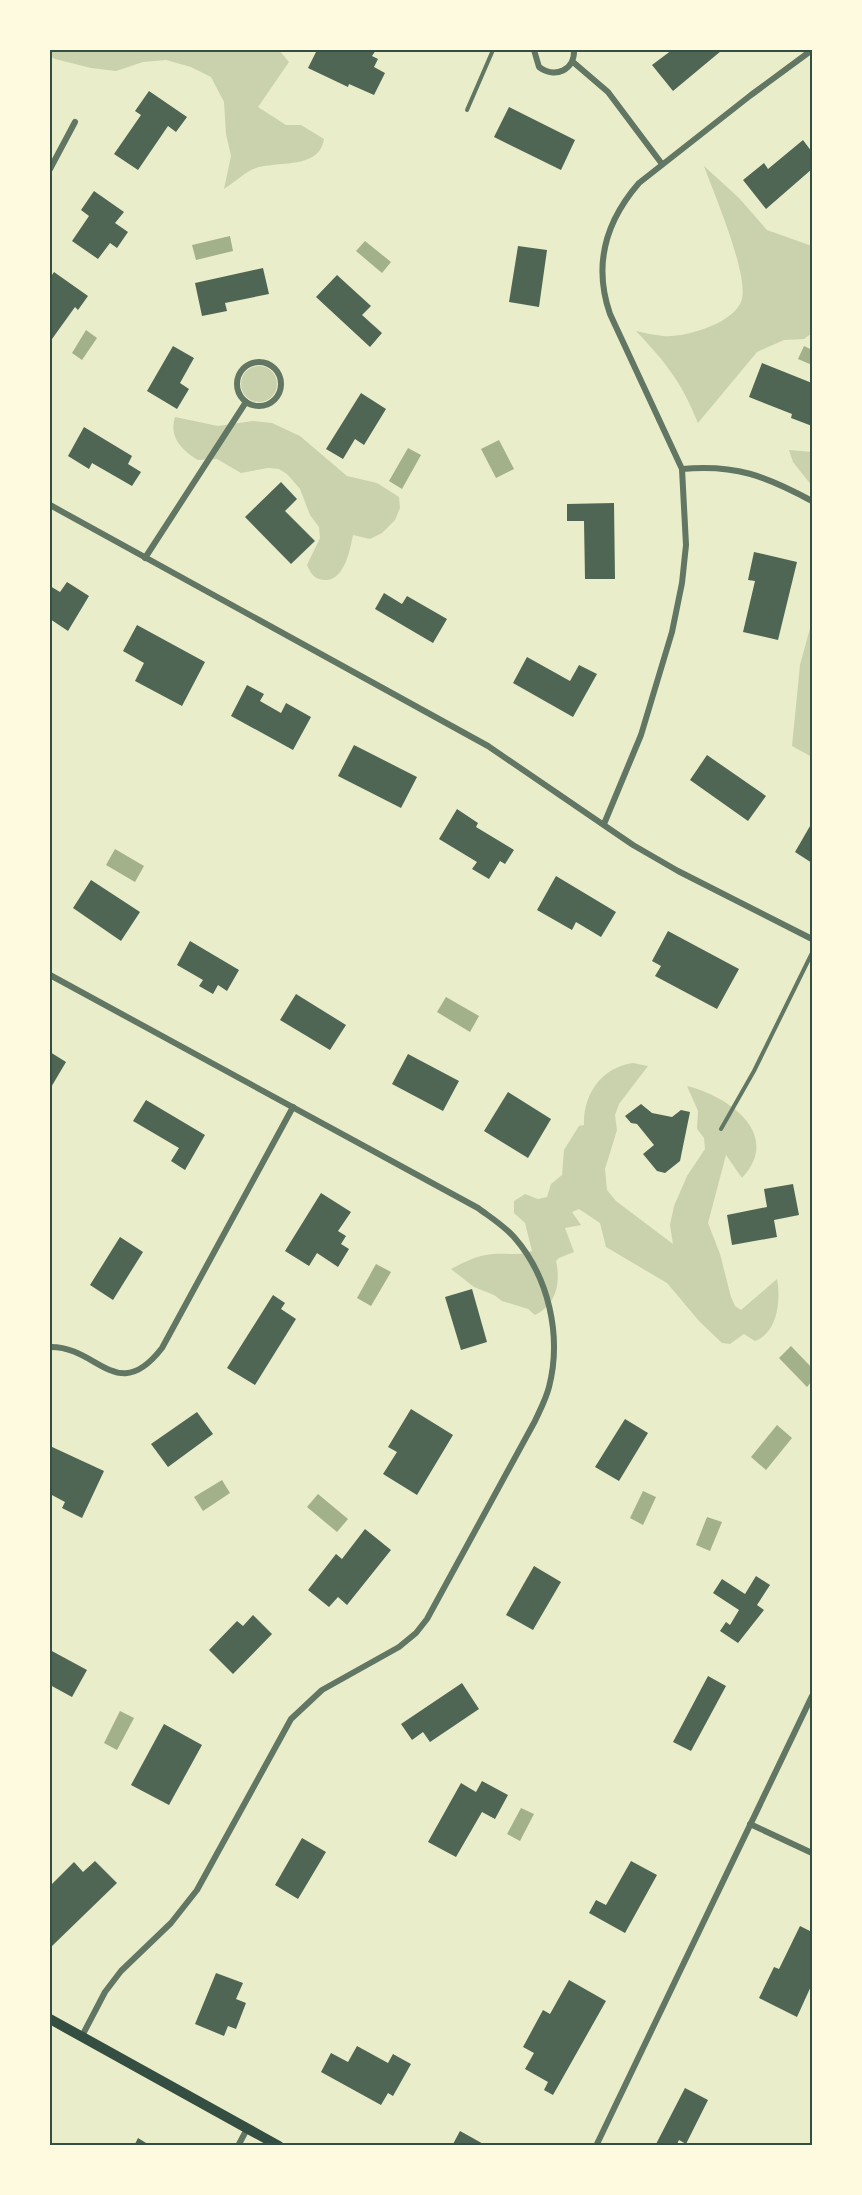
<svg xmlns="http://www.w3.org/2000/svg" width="862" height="2195" font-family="'IBM Plex Sans',sans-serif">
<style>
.green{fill:#cad2ad}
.water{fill:#a3b18a}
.building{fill:#4f6655}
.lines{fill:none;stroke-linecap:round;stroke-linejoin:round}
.service{stroke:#617663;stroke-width:4}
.minor{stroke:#617663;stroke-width:6}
.secondary{stroke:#344e41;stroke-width:10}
.neatline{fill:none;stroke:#344e41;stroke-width:2}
</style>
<rect width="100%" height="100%" fill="#e9edc9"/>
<g class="green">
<path d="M 50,50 L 279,50 L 289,62 L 258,107 L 286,125 L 301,125 L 324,139 C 319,172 273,159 251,170 C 242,175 233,183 224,189 L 231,156 L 226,134 L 224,102 L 211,77 L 191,67 L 166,60 L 143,62 L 116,71 L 91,68 L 55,59 L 50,56 Z"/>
<path d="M 704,166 L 739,198 L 767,230 L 812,246 L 812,333 L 804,339 L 784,340 L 757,352 L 698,423 C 681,381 666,363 636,331 C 645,333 654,335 663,336 C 685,338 736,323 742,299 C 748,272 714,194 704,166 Z"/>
<circle cx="259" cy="384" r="18"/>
<path d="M 175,417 L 218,426 L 253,421 L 272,423 L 300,436 L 347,476 L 377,483 L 399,497 L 400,508 L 395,520 L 382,533 L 370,539 L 353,535 C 350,550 344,582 324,580 C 314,579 311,574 307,565 L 320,538 L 319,527 L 310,515 L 300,489 L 287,474 L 279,469 L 268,468 L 241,473 L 217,459 L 198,460 C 181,450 169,437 175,417 Z"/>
<polygon points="789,450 812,452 812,486 793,462"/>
<polygon points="812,621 812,757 792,746 800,665"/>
<path d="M 633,1063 L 648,1066 L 619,1104 L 615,1115 L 617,1130 L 605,1169 L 607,1190 L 616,1201 L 673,1244 L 670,1225 L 674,1206 L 687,1176 L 705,1149 L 704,1138 L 697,1129 L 698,1111 L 687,1086 C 728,1096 783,1134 742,1178 L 726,1155 L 708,1223 L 720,1254 L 731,1297 L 735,1306 L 741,1310 L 777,1279 C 781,1299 778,1333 755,1341 L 744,1334 L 730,1344 L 722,1343 L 699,1321 L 667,1283 L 606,1247 L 600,1223 L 579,1209 L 572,1212 L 581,1225 L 565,1228 L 574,1252 L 559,1258 L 556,1261 C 561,1283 556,1305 535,1315 L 528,1309 L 502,1301 L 494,1295 L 474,1287 L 451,1269 C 464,1262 478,1255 493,1254 C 508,1253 518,1256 532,1251 L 525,1223 L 514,1213 L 514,1201 L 525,1194 L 538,1199 L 547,1197 L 551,1184 L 562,1175 L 564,1150 L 579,1126 L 584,1125 C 583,1094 602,1067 633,1063 Z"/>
</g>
<g class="water">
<polygon points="230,236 233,251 196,260 192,245"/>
<polygon points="365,241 391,262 382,273 356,251"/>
<polygon points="86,330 97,338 82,360 72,353"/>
<polygon points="804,346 812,350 812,365 798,359"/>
<polygon points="499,440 514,469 496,478 481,449"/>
<polygon points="408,448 421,455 402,489 389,481"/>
<polygon points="115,849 144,866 135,882 106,865"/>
<polygon points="446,997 479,1016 470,1032 437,1012"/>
<polygon points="376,1264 391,1272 371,1306 357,1298"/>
<polygon points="791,1346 812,1368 812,1381 807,1387 779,1358"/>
<polygon points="777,1425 792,1438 766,1470 751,1457"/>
<polygon points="222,1480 230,1493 203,1511 194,1497"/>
<polygon points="643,1491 656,1497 643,1525 630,1518"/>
<polygon points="318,1494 348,1519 337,1532 307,1507"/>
<polygon points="707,1517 722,1522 710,1551 696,1545"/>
<polygon points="120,1711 134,1718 117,1750 104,1743"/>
<polygon points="521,1808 534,1814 520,1841 507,1834"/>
</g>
<g class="building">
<polygon points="317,50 376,50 372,56 378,59 374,67 385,73 374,95 349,84 348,87 308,68"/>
<polygon points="672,50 719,50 721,51 673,91 652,65"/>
<polygon points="149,91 187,117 176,132 168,126 138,170 114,154 141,115 135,111"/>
<polygon points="509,107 575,140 561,170 494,137"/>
<polygon points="803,140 812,152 812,169 766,209 743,180 764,163 768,169"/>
<polygon points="94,191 124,212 115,223 128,232 117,248 110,243 98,259 72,241 89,216 81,210"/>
<polygon points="518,246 547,250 539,307 509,302"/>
<polygon points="263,268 269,294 225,303 227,311 202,316 195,283"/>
<polygon points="54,272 88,296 78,310 75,307 52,339 50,337 50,278"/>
<polygon points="337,275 371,306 362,315 382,333 370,347 316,297"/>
<polygon points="173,346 194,358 180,383 189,389 177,409 147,391"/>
<polygon points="762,363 812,383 812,426 791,418 792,414 749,397"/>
<polygon points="361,393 386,409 364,445 355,439 343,459 326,449"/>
<polygon points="84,427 132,456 128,464 141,472 132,486 92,463 89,469 68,456"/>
<polygon points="281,482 297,499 285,511 315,541 291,564 245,517"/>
<polygon points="614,503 615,579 585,579 584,521 567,521 567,504"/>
<polygon points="754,552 797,562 778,640 743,632 755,581 748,580"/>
<polygon points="67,582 89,596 68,631 50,619 50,586 60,592"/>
<polygon points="384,593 402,604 407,596 447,619 433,643 375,609"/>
<polygon points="137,625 205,662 182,706 135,681 144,663 123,651"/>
<polygon points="527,657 570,681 579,665 597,674 573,717 513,683"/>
<polygon points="247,685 264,694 260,701 281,713 286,703 311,717 293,750 231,716"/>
<polygon points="354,745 417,777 401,808 338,776"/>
<polygon points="707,755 766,796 748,821 690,780"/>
<polygon points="457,809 478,823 476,827 514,850 505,864 500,861 489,879 472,869 477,862 439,839"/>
<polygon points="810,826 812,827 812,863 795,852"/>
<polygon points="556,876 616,912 601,937 576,922 572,930 537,910"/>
<polygon points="91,880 140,912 121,941 73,908"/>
<polygon points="668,931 739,969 717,1009 655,976 661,966 652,961"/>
<polygon points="190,941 239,970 227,991 218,985 213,994 199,986 203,980 177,965"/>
<polygon points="296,994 346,1025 330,1050 280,1020"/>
<polygon points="50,1052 66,1062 50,1089"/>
<polygon points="408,1054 459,1081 443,1111 392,1084"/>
<polygon points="508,1092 551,1119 528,1158 484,1131"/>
<polygon points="146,1100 205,1135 185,1170 171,1161 179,1148 133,1121"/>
<polygon points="641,1104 652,1113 672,1117 681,1110 690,1112 680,1161 665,1173 657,1171 643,1154 654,1145 637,1124 631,1123 625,1116"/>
<polygon points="793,1184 799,1215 774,1220 777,1237 732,1245 727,1215 767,1207 764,1189"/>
<polygon points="321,1193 351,1212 338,1231 346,1236 341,1244 349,1249 338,1267 317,1253 309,1266 285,1251"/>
<polygon points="120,1237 143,1252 113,1300 90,1285"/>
<polygon points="472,1289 487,1342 461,1350 445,1297"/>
<polygon points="273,1295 285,1303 281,1309 296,1319 255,1385 227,1368"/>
<polygon points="411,1409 453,1435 417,1495 383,1474 397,1452 388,1447"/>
<polygon points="197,1412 213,1434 168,1467 151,1444"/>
<polygon points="625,1419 648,1433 619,1481 595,1467"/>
<polygon points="50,1446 104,1471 82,1518 62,1508 65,1502 50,1494"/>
<polygon points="365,1529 391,1550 347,1605 338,1597 329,1607 308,1590 336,1554 342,1559"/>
<polygon points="534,1566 561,1582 533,1630 506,1615"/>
<polygon points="756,1576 770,1585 757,1605 764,1610 738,1643 720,1631 726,1622 730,1625 739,1610 713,1593 722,1579 745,1594"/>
<polygon points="253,1615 272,1634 233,1674 209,1650 237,1621 243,1626"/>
<polygon points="50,1650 87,1670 72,1697 50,1685"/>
<polygon points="708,1676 726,1686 691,1751 673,1742"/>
<polygon points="462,1683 479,1709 430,1742 423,1732 412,1740 401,1724"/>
<polygon points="164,1724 202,1745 169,1805 131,1785"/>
<polygon points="482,1781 508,1795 495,1819 482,1812 456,1857 428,1842 461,1783 476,1792"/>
<polygon points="302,1838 326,1852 298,1899 275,1885"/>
<polygon points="95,1861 117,1883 51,1947 50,1886 74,1862 83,1872"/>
<polygon points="631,1861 657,1875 625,1933 589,1913 596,1900 606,1905"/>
<polygon points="800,1926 812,1932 812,1984 797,2017 759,1998 774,1967 779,1969"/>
<polygon points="216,1973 243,1983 236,1999 246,2003 236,2029 228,2026 224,2036 195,2024"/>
<polygon points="569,1980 606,2001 553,2095 544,2090 548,2082 525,2069 534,2053 523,2047 543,2010 550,2014"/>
<polygon points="357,2046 388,2063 393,2054 411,2064 393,2096 388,2093 381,2105 321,2072 331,2053 348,2062"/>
<polygon points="685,2088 708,2100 686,2144 679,2140 676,2146 655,2146"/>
<polygon points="460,2131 487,2146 452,2146"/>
<polygon points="138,2138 151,2146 134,2146"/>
</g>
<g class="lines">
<g class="service">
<polyline points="467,110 493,50"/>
<polyline points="721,1129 754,1071 812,953"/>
</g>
<g class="minor">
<path d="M 534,50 L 539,67 C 555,79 575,70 574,50"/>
<polyline points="573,62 608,92 662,164"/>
<polyline points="50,169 75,122"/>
<circle cx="259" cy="384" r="22"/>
<path d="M 682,469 C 735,464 766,476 812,501"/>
<polyline points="50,505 488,746 633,845 678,871 812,939"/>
<polyline points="145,558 246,402"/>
<path d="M 604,824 L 641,735 L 672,632 L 682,583 L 686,545 L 682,469 L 610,314 C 593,265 606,221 639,183 L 751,95 L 812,50"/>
<path d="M 50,975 L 478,1208 C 490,1217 503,1225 514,1237 C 549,1277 562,1336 549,1387 C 546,1399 540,1410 535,1421 L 427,1619 L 416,1633 L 399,1647 L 322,1690 L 291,1719 L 197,1890 L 171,1923 L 121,1971 L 105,1992 L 82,2036"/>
<path d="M 50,1347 C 98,1346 117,1406 162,1348 L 293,1107"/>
<polyline points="750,1824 812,1853"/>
<polyline points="238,2146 247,2129"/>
<polyline points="596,2146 812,1696"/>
<polyline points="812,2146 812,2145"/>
</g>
<polyline class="secondary" points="50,2019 279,2146"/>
</g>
<rect width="862" height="2195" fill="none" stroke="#fefae0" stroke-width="102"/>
<rect x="51" y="51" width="760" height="2093" class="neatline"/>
</svg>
